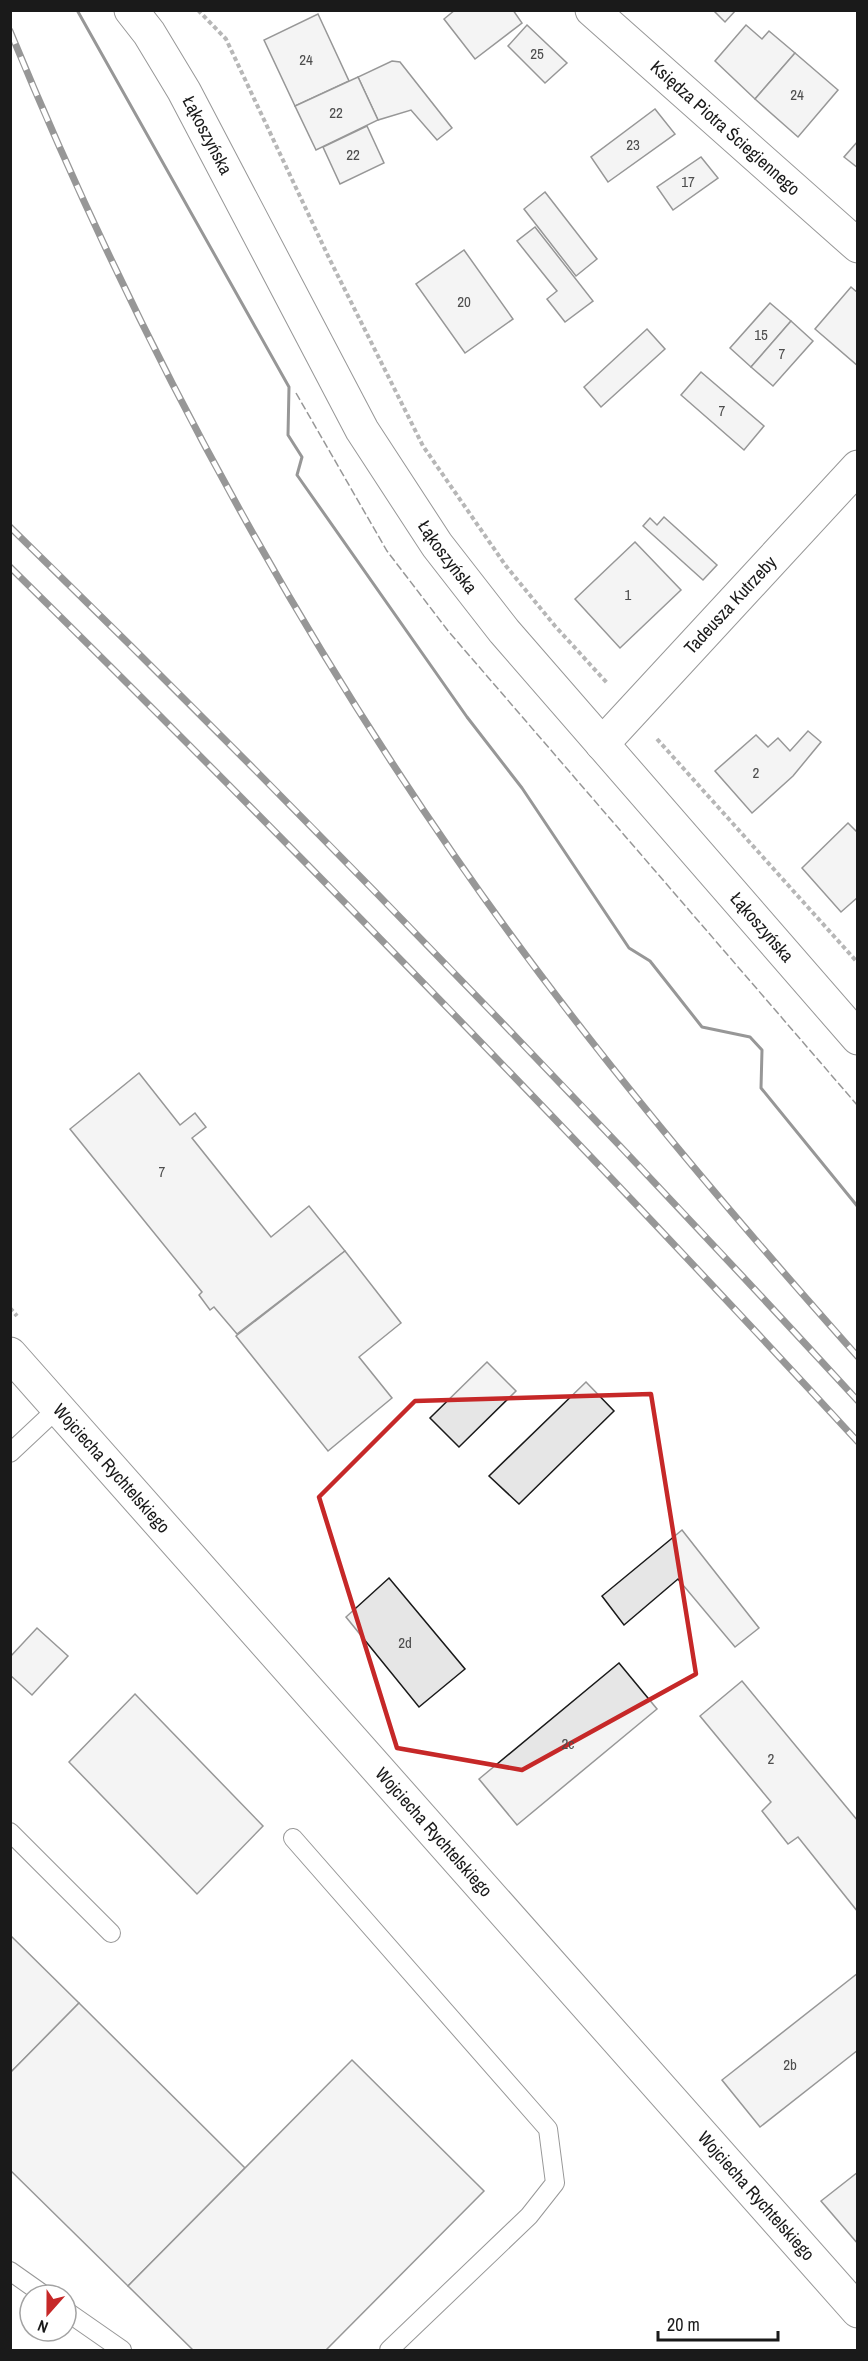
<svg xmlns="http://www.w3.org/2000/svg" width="868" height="2361" font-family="'Archivo Narrow',sans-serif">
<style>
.building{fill:#e6e6e6;stroke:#1a1a1a;stroke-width:1.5}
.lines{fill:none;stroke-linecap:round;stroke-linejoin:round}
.service-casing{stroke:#1a1a1a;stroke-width:20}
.minor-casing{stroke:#1a1a1a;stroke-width:35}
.tertiary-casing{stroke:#1a1a1a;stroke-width:35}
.path{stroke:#5f5f5f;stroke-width:4;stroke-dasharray:4.5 3;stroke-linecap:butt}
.service{stroke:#fff;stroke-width:18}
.minor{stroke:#fff;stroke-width:33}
.tertiary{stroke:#fff;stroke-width:33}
.rail-casing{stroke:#1a1a1a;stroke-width:7}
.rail{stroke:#fff;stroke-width:4.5;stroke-dasharray:14;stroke-linecap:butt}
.fence{stroke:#1a1a1a;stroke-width:1.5;stroke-dasharray:8 3;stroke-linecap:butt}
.wall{stroke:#1a1a1a;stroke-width:3}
.marked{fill:none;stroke:#c62828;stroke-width:4.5;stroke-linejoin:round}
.labels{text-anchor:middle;stroke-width:4.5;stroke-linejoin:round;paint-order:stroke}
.number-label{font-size:15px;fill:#4d4d4d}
.street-label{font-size:18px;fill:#1a1a1a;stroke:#fff}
</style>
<rect width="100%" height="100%" fill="#fff"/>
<g class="building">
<polygon points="455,10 513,10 522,23 475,59 444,19"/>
<polygon points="713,10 736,10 725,22"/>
<polygon points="318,14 349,81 295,106 264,40"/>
<polygon points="527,25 567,63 545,83 508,46"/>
<polygon points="746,25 762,39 769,31 795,53 755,99 715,61"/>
<polygon points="795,53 838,90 798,137 755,99"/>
<polygon points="392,61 400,62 452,128 437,140 411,110 378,120 358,77"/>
<polygon points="358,77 378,120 316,150 295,106"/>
<polygon points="655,109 675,134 608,182 591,157"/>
<polygon points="367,126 384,163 340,184 323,147"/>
<polygon points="858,141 858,168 844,157"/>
<polygon points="701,157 718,178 673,210 657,187"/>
<polygon points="545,192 597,259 576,276 524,209"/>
<polygon points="535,227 593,301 565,322 547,299 557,291 517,241"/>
<polygon points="464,250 513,319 465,353 416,284"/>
<polygon points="851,287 858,293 858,366 815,329"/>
<polygon points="770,303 791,321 751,367 730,348"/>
<polygon points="791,321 813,341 773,386 751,367"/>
<polygon points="647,329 665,349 601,407 584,387"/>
<polygon points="701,372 764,426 744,450 681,395"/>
<polygon points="664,517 717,565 703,580 643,526 650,518 657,525"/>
<polygon points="635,542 681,590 620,648 575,599"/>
<polygon points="808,731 821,742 793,776 752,813 715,771 756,735 768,747 778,738 790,751"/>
<polygon points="848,823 858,833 858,897 841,912 802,868"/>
<polygon points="139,1073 180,1125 195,1113 206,1127 192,1138 271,1237 309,1206 345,1251 237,1334 214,1307 210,1310 199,1295 202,1292 70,1129"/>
<polygon points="345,1251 401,1323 359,1357 392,1398 328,1451 236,1336"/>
<polygon points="487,1362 516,1391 459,1447 430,1418"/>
<polygon points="586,1382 614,1411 519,1504 489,1476"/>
<polygon points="682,1530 759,1628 735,1647 678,1579 624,1625 602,1596"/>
<polygon points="389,1578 465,1669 419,1707 346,1617"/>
<polygon points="37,1628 68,1656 32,1695 10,1675 10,1657"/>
<polygon points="619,1663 657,1709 517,1825 479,1779"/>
<polygon points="742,1681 858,1821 858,1912 798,1837 788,1844 762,1811 771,1802 700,1716"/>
<polygon points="135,1694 263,1826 197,1894 69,1762"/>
<polygon points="10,1935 79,2003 10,2073"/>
<polygon points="858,1973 858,2050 760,2127 722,2080"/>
<polygon points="79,2003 245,2168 128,2286 10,2170 10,2073"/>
<polygon points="352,2060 484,2191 326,2350 193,2350 128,2286"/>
<polygon points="858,2172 858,2244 821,2201"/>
</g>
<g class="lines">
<defs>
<g id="service">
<polyline points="10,1453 58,1408"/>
<polyline points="10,1832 111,1933"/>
<polyline points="293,1838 548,2129 555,2183 529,2216 389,2350"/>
<polyline points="10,2271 44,2295"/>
<polyline points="66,2311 122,2350"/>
</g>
<g id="minor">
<path id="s1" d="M 592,10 L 858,246"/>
<path id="s2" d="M 602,744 L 858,467"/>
<path id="s3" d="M 10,1354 L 858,2311"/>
</g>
<g id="tertiary">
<path id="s4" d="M 131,10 L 149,33 L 184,91 L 362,430 L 437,545 L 504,631 L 858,1038"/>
</g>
</defs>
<use href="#service" class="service-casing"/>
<use href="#minor" class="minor-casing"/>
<use href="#tertiary" class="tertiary-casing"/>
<g class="path">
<polyline points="198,10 226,39 329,258 423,446 506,566 555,626 608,684"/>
<polyline points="657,739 858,963"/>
<polyline points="10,1308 17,1316"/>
</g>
<use href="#service" class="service"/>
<use href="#minor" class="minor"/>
<use href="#tertiary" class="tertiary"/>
<defs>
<g id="rail">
<path d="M 10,31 C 129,320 276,598 454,855 C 576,1032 715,1196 858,1357"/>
<path d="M 10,527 C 300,810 583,1102 858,1401"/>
<path d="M 10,567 C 299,852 583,1143 858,1442"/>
</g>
</defs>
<use href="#rail" class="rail-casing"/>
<use href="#rail" class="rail"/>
<polyline class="fence" points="296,393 387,551 449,632 858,1106"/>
<polyline class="wall" points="77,10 289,387 288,435 302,457 297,475 467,717 522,788 629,948 650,961 702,1027 750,1037 762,1050 761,1088 858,1207"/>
</g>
<path d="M0 0H868V2361H0ZM 651,1394 L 696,1674 L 522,1770 L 397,1748 L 319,1497 L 415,1401 Z" fill="#fff" fill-opacity=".55" fill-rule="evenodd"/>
<path class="marked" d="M 651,1394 L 696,1674 L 522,1770 L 397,1748 L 319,1497 L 415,1401 Z"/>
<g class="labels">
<g class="number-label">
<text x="537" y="59">25</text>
<text x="306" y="65">24</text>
<text x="797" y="100">24</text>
<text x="336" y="118">22</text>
<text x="633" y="150">23</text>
<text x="353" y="160">22</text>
<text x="688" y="187">17</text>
<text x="464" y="307">20</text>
<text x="761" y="340">15</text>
<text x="782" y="359">7</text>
<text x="722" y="416">7</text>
<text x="628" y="600">1</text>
<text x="756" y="778">2</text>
<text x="162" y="1177">7</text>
<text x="405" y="1648">2d</text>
<text x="568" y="1749">2c</text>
<text x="771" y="1764">2</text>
<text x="790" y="2070">2b</text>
</g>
<g class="street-label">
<text dy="6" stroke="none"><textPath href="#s1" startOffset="178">Księdza Piotra Ściegiennego</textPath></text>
<text dy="6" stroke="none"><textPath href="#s4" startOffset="147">Łąkoszyńska</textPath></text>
<text dy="6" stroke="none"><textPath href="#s4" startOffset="633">Łąkoszyńska</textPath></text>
<text dy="6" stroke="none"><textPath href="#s2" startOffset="189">Tadeusza Kutrzeby</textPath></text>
<text dy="6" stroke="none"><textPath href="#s4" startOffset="1119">Łąkoszyńska</textPath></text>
<text dy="6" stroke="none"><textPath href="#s3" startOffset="153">Wojciecha Rychtelskiego</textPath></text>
<text dy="6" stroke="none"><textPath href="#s3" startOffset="639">Wojciecha Rychtelskiego</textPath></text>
<text dy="6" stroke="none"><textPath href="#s3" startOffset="1125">Wojciecha Rychtelskiego</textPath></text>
</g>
</g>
<rect width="868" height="2361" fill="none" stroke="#1a1a1a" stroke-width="24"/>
<g transform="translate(48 2313) rotate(201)"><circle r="28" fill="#ffffff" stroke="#a3a3a3" stroke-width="1.5"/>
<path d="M0-4.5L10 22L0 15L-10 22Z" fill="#c62828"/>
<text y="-9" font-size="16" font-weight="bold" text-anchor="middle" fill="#1a1a1a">N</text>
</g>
<path d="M658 2331v9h120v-9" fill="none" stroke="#1a1a1a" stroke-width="3"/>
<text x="667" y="2331" font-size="18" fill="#1a1a1a" stroke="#ffffff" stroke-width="4.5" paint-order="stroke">20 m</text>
</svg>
